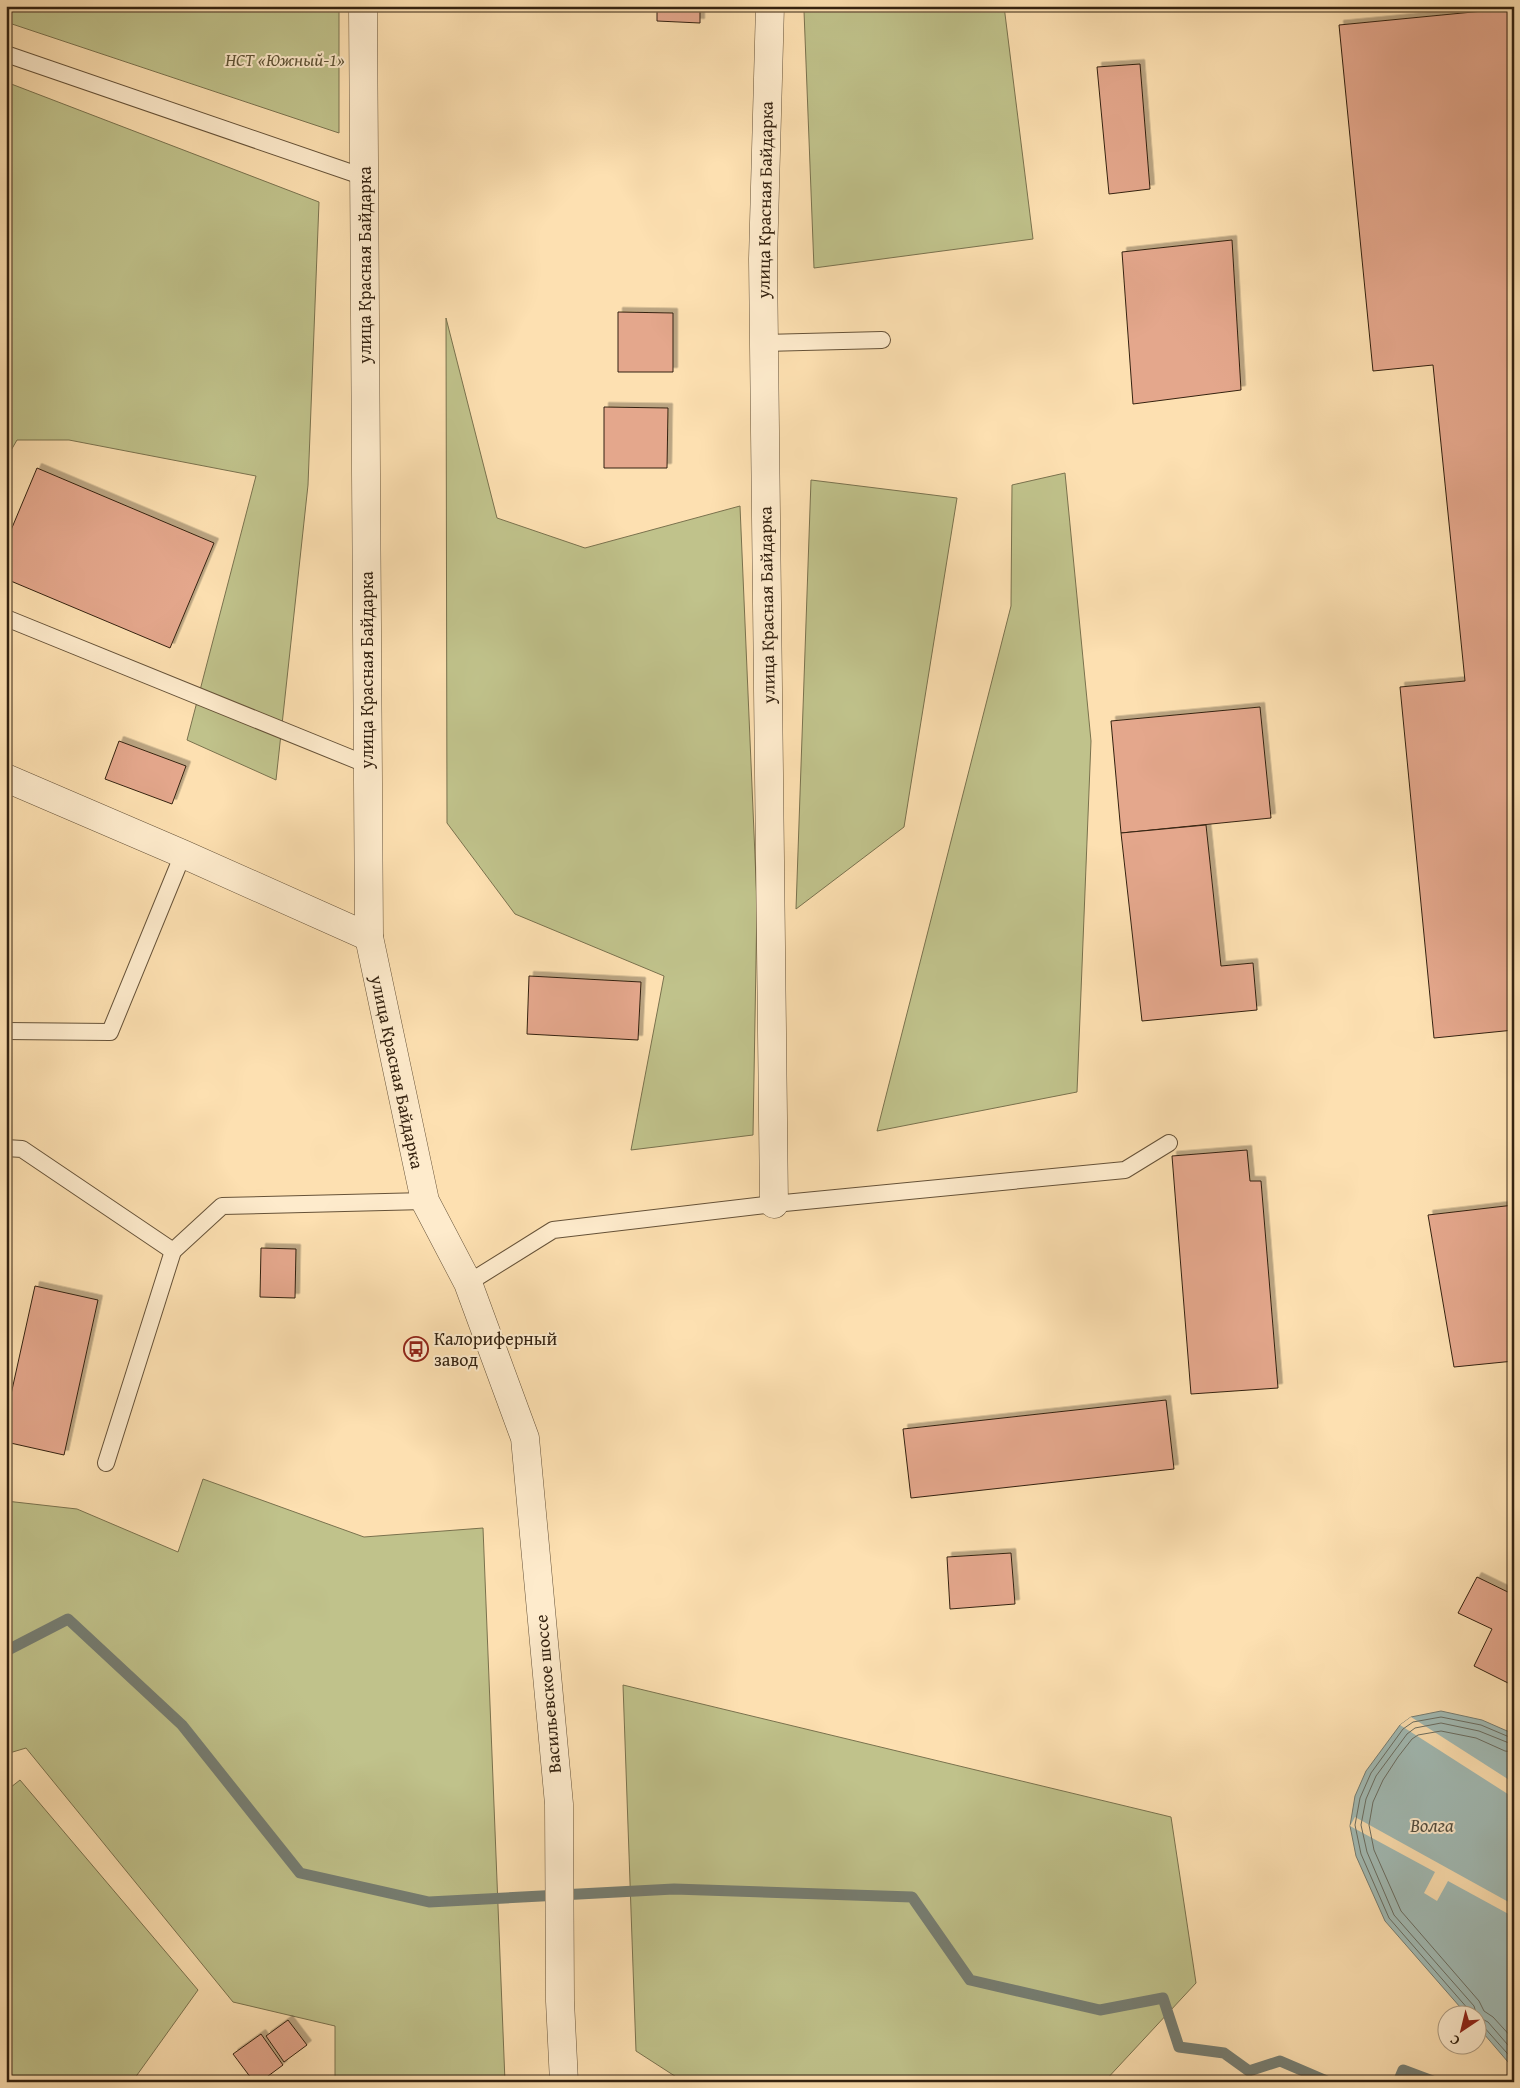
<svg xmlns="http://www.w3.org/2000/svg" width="1520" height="2088" font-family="'Gentium Book Plus',serif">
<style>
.green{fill:#c0c28b;stroke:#7a724e}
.water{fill:#a2bbb5;stroke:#767e73}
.pier{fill:#fde0b1}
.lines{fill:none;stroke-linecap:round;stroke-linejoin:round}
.shore{stroke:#6b6e62;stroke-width:1}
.stream{stroke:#767e73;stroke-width:11}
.building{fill:#e4a78c;stroke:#342210;filter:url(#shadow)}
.lane-casing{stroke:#665238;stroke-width:18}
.street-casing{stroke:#665238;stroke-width:29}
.lane{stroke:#feebcc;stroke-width:16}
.street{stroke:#feebcc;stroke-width:28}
.labels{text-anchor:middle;stroke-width:4;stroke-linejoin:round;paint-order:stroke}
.park-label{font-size:18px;font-style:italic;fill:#5e5235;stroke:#feebcc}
.street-label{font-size:18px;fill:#342210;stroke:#feebcc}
.poi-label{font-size:18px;fill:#342210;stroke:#feebcc;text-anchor:start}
.water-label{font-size:19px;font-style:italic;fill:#555042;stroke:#feebcc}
</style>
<defs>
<filter id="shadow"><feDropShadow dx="4.5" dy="-4.5" stdDeviation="0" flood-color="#0004"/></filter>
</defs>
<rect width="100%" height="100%" fill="#fde0b1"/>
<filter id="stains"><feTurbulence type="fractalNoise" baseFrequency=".004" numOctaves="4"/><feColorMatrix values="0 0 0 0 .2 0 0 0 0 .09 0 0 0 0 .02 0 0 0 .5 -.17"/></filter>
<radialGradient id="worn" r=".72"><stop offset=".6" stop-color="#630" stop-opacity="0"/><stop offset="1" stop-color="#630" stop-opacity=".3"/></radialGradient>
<g class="green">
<polygon points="6,6 339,6 339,133 6,22"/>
<polygon points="806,6 1004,6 1033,239 814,268 804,11"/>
<polygon points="6,82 319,202 308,485 276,780 187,740 256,476 69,440 17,440 6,459"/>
<polygon points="446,318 497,518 585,548 740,506 757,903 753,1135 631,1150 664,976 515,914 447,823"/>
<polygon points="1065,473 1091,741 1077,1092 877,1131 1011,606 1012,485"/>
<polygon points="811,480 957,498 904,827 796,909"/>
<polygon points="203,1479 364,1537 483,1528 505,2082 335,2082 335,2026 233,2002 26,1748 6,1754 6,1501 77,1509 178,1552"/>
<polygon points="623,1685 1171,1817 1196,1983 1104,2082 684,2082 636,2051"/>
<polygon points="20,1780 198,1990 132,2082 6,2082 6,1791"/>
</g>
<polygon class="water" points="1441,1711 1482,1720 1514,1734 1514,2069 1478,2027 1478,2016 1467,2015 1385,1921 1356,1856 1350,1826 1355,1796 1366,1771 1400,1725 1411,1717"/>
<g class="pier">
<polygon points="1411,1717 1514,1783 1514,1798 1400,1725"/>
<polygon points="1355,1817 1514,1905 1514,1917 1448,1881 1437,1901 1424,1893 1435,1872 1350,1826"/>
</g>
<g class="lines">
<g class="shore">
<polyline points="1514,1752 1505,1751 1476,1738 1441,1731 1418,1735 1412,1739 1398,1757 1383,1780 1373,1802 1369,1825 1374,1850 1401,1911 1479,2001 1484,2011 1493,2017 1514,2040"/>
<polyline points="1471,2016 1469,2010 1389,1918 1361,1854 1355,1825 1360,1798 1371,1773 1403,1729 1413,1722 1441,1717 1481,1725 1514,1739"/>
<polyline points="1477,2016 1474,2006 1394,1915 1367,1852 1361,1825 1366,1799 1376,1776 1407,1734 1415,1728 1441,1723 1479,1731 1514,1745"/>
<polyline points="1478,2017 1488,2022 1514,2052"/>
<polyline points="1478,2025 1483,2026 1514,2061"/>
</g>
<g class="stream">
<polyline points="6,1651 68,1619 182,1725 300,1873 429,1902 674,1889 912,1897 970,1980 1100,2010 1163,1998 1179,2047 1224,2053 1249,2071 1280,2061 1329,2082"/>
<polyline points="1398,2082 1403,2070 1435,2082"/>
</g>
</g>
<g class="building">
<polygon points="657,6 700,6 700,23 657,21"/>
<polygon points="1514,8 1514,1030 1434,1038 1400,687 1465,681 1433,365 1373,371 1339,25"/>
<polygon points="1140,64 1150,189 1109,194 1097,67"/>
<polygon points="1232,240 1241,390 1133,404 1122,252"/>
<polygon points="618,312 673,313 673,372 618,372"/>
<polygon points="604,407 668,408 667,468 604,468"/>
<polygon points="37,468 214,543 170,648 6,579 6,542"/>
<polygon points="1260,707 1271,818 1121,833 1111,721"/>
<polygon points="119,741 186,766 172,804 105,779"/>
<polygon points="1206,825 1221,966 1253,963 1257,1010 1142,1021 1121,833"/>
<polygon points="529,976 641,982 638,1040 527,1034"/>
<polygon points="1247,1150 1250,1181 1261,1181 1278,1388 1191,1394 1172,1156"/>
<polygon points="1514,1205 1514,1361 1454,1367 1428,1215"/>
<polygon points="261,1248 296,1249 295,1298 260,1297"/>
<polygon points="35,1286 98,1300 64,1455 6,1442 6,1417"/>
<polygon points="1166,1400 1174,1469 911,1498 903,1429"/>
<polygon points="1011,1553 1015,1604 950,1609 947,1557"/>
<polygon points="1477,1577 1514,1595 1514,1686 1474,1666 1492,1629 1458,1613"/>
<polygon points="288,2020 307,2045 284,2062 266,2036"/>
<polygon points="261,2034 283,2065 260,2082 254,2082 233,2054"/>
</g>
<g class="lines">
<defs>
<g id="lane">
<polyline points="6,54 364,177"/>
<polyline points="764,343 882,340"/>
<polyline points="6,618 368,765"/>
<polyline points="6,1031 110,1032 183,854"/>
<polyline points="6,1148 22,1149 173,1251 222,1206 425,1201"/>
<polyline points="468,1283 553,1230 774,1204 1125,1170 1169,1143"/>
<polyline points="106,1463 173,1251"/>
</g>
<g id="street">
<polyline points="363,6 369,937 425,1201 468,1283 525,1438 559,1804 560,2001 564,2082"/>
<polyline points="770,6 763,259 774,1204"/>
<polyline points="6,778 183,854 369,937"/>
</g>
</defs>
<use href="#lane" class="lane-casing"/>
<use href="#street" class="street-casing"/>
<use href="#lane" class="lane"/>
<use href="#street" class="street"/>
</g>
<defs>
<symbol id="bus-ring" viewBox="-11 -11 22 22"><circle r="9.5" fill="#feebcc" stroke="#8f2418" stroke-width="1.5"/><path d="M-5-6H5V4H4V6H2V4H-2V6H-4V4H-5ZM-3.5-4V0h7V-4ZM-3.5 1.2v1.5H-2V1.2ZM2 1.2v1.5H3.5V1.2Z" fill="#8f2418"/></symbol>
</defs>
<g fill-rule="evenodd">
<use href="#bus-ring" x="402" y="1335" width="28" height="28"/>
</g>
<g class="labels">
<g class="park-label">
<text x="285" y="66">НСТ «Южный-1»</text>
</g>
<g class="street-label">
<text transform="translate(765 200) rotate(-89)" y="6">улица Красная Байдарка</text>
<text transform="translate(365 265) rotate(-90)" y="6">улица Красная Байдарка</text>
<text transform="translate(767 605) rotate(-91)" y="6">улица Красная Байдарка</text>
<text transform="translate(367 670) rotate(-90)" y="6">улица Красная Байдарка</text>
<text transform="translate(397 1072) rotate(78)" y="6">улица Красная Байдарка</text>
<text transform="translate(548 1694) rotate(-95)" y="6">Васильевское шоссе</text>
</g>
<g class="poi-label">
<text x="434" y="1345">Калориферный<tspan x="434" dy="21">завод</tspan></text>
</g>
<g class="water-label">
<text x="1432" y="1832">Волга</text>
</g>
</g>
<rect width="1520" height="2088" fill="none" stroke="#fde0b1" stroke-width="25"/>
<rect x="8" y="8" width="1505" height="2073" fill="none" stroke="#342210" stroke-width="2.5"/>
<rect x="12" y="12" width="1495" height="2063" fill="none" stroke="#342210"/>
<g transform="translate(1462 2030) rotate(215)"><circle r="24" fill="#feebcc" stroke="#ad9b81"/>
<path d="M0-4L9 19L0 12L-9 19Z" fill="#8f2418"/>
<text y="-8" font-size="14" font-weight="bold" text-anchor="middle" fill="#342210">С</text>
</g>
<rect width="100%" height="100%" filter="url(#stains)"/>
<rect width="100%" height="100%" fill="url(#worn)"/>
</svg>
